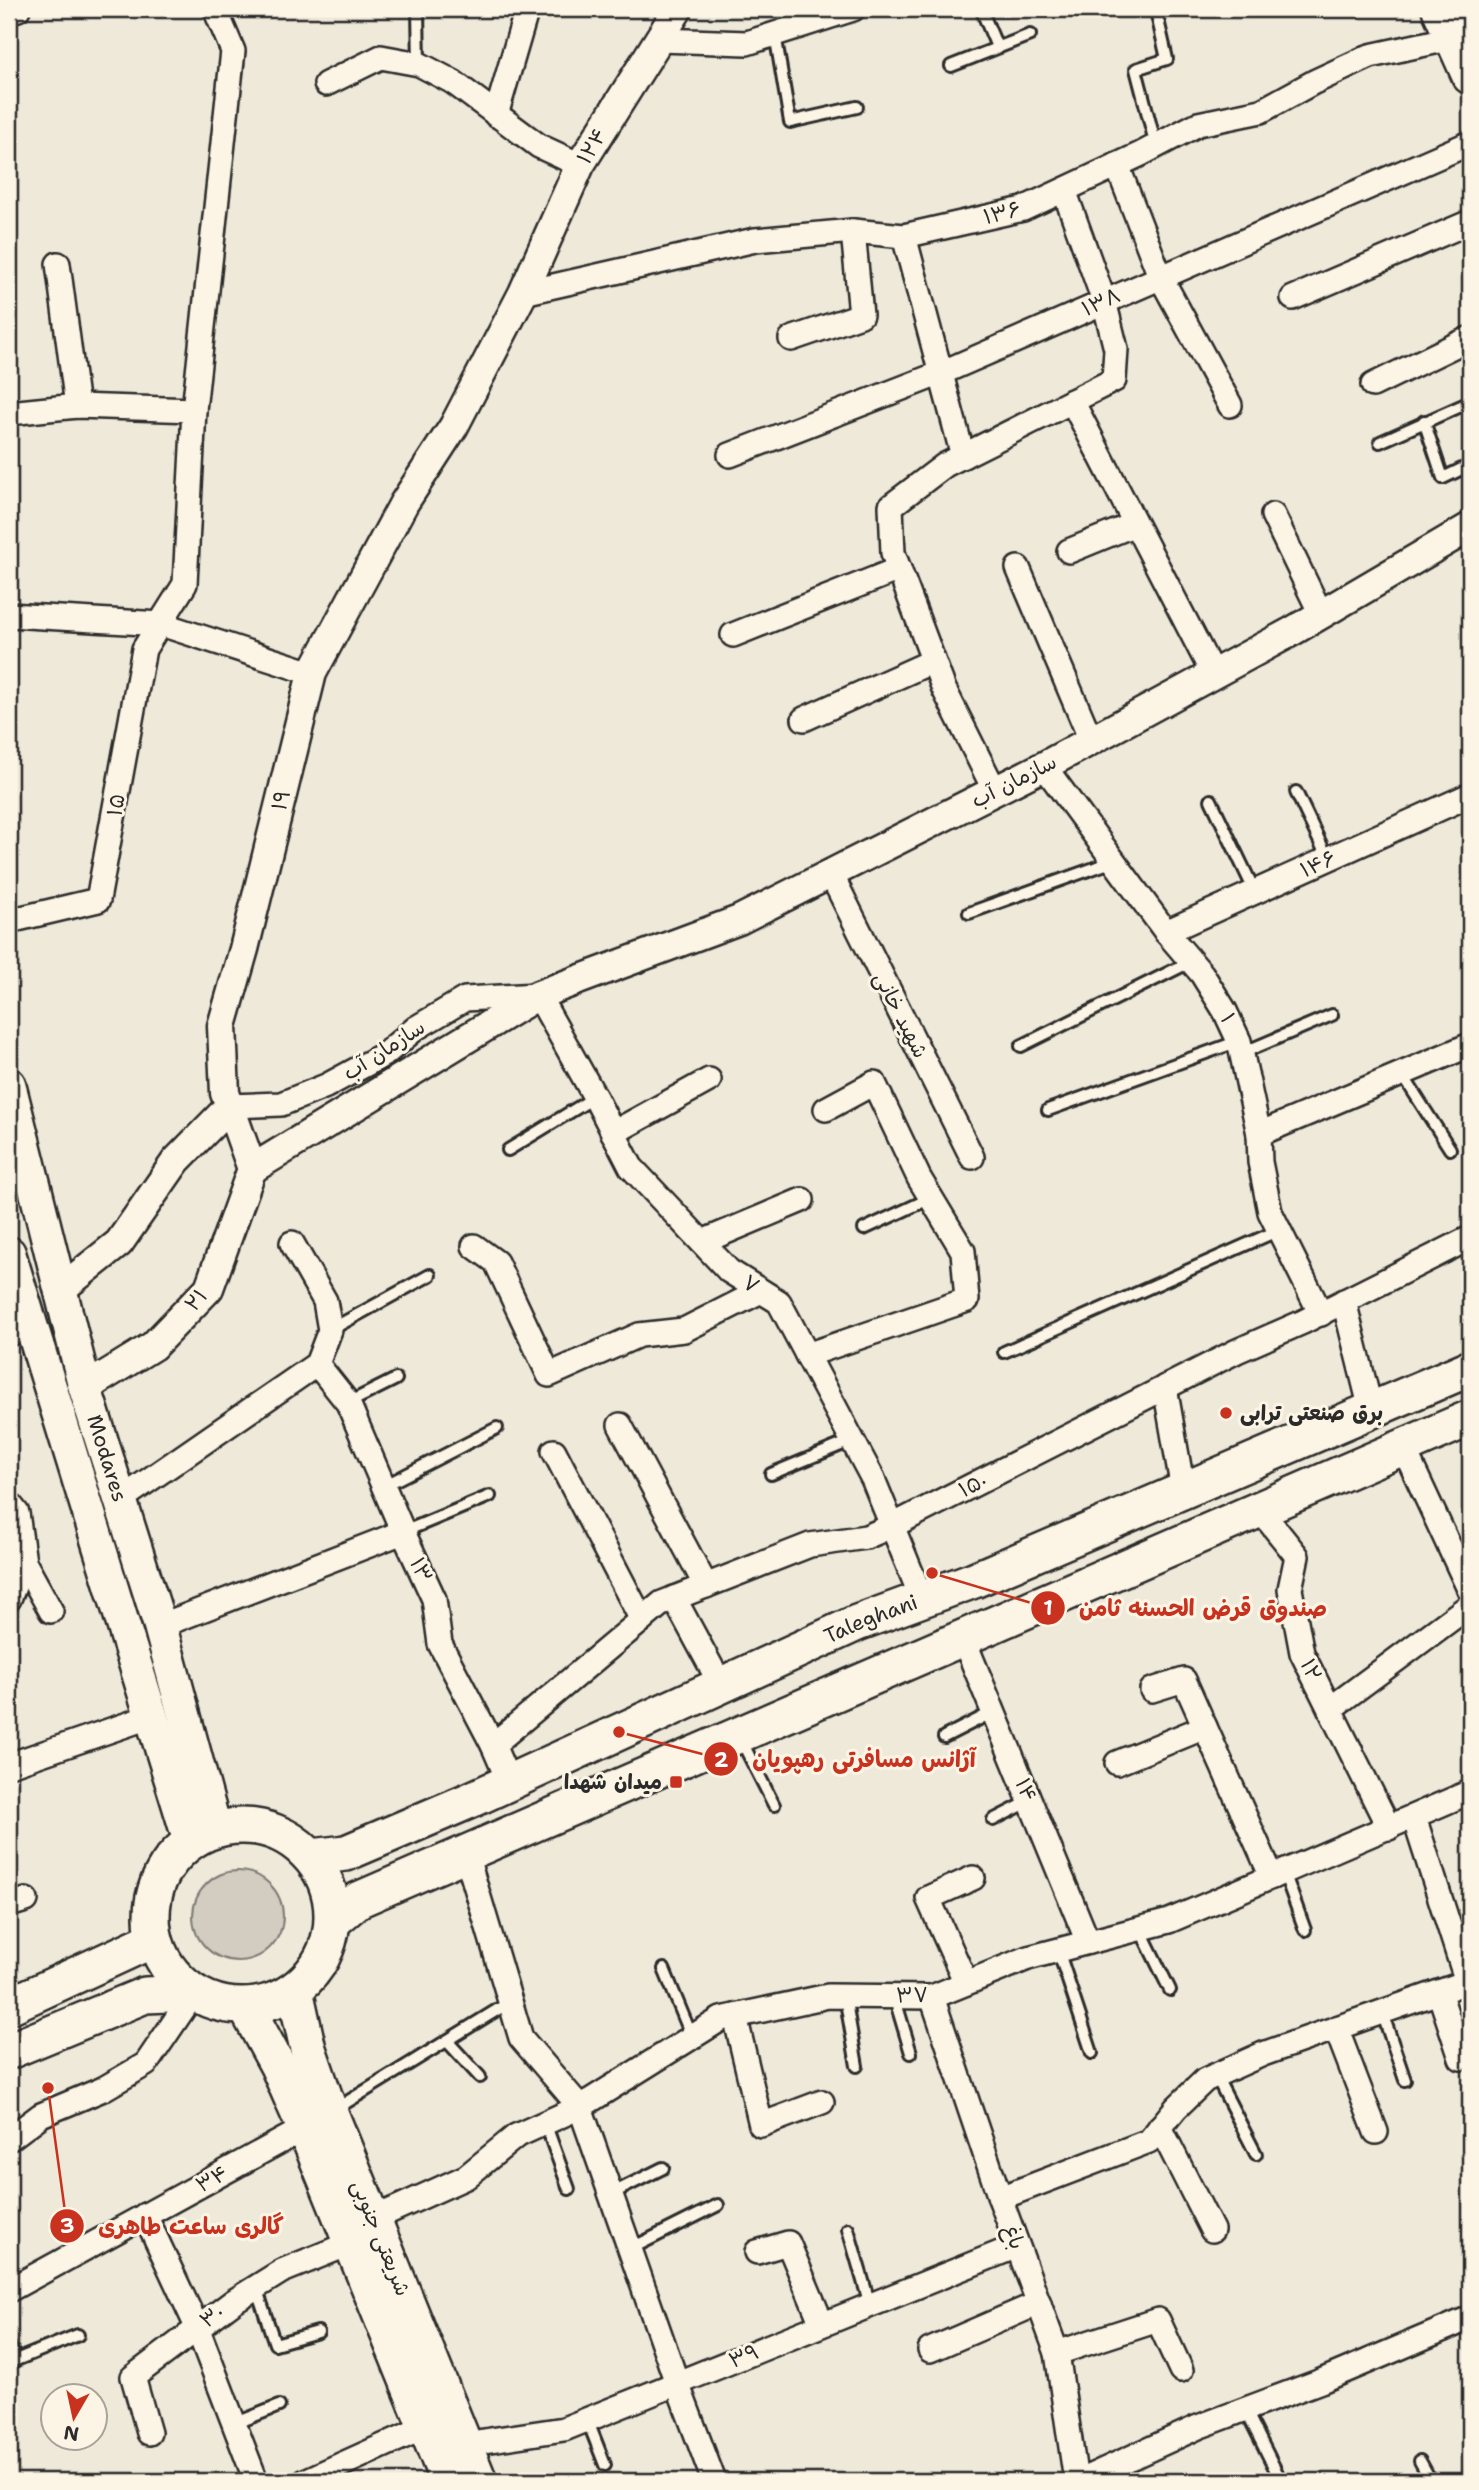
<svg xmlns="http://www.w3.org/2000/svg" width="1479" height="2490" font-family="'Shantell Sans','Playpen Sans Arabic',sans-serif">
<style>
.green{fill:#d2cdc0;stroke:#7e7c76;stroke-width:2}
.lines{fill:none;stroke-linecap:round;stroke-linejoin:round}
.service-casing{stroke:#2b2b2b;stroke-width:16}
.minor-casing{stroke:#2b2b2b;stroke-width:28}
.tertiary-casing{stroke:#2b2b2b;stroke-width:33}
.secondary-casing{stroke:#2b2b2b;stroke-width:37}
.primary-casing{stroke:#2b2b2b;stroke-width:40}
.service{stroke:#fcf5e5;stroke-width:10}
.minor{stroke:#fcf5e5;stroke-width:23}
.tertiary{stroke:#fcf5e5;stroke-width:28}
.secondary{stroke:#fcf5e5;stroke-width:32}
.primary{stroke:#fcf5e5;stroke-width:35}
.poi-dot{fill:#c8321e;stroke:#fcf5e5;stroke-width:2.5}
.labels{text-anchor:middle;stroke-width:6;stroke-linejoin:round;paint-order:stroke}
.street-label{font-size:21px;fill:#2b2b2b;stroke:#fcf5e5}
.poi-label{font-size:21px;font-weight:bold;fill:#2b2b2b;stroke:#fcf5e5;text-anchor:start}
.leader{fill:none;stroke:#c8321e;stroke-width:2.5}
.callout-dot{fill:#c8321e;stroke:#fcf5e5;stroke-width:2.5}
.mark-label{font-size:21px;text-anchor:middle;font-weight:bold;fill:#fff}
.callout-label{font-size:23px;text-anchor:middle;font-weight:bold;fill:#c8321e;stroke:#fcf5e5;stroke-width:6;stroke-linejoin:round;paint-order:stroke}
</style>
<rect width="100%" height="100%" fill="#efe9da"/>
<filter id="ink" filterUnits="userSpaceOnUse"><feTurbulence type="fractalNoise" baseFrequency=".0143" numOctaves="2"/><feDisplacementMap in="SourceGraphic" scale="14" xChannelSelector="R" yChannelSelector="G"/><feConvolveMatrix kernelMatrix="1 2 1 2 8 2 1 2 1" color-interpolation-filters="sRGB"/></filter>
<g filter="url(#ink)">
<circle class="green" cx="238" cy="1916" r="45"/>
<g class="lines">
<defs>
<g id="service">
<polyline points="981,9 997,47"/>
<polyline points="418,10 419,64"/>
<polyline points="775,34 790,122 857,107"/>
<polyline points="951,66 1030,35"/>
<polyline points="1156,146 1136,69 1167,59 1156,11"/>
<polyline points="1424,421 1443,478 1470,465"/>
<polyline points="1380,442 1470,402"/>
<polyline points="1296,792 1328,859"/>
<polyline points="1211,800 1255,892"/>
<polyline points="969,913 1114,861"/>
<polyline points="1021,1046 1192,961"/>
<polyline points="1242,1053 1332,1015"/>
<polyline points="1402,1074 1450,1149"/>
<polyline points="1048,1110 1239,1041"/>
<polyline points="508,1150 595,1097"/>
<polyline points="864,1229 931,1198"/>
<polyline points="330,1330 430,1275"/>
<polyline points="1004,1352 1279,1230"/>
<polyline points="348,1403 396,1379"/>
<polyline points="771,1474 853,1440"/>
<polyline points="384,1486 497,1428"/>
<polyline points="403,1532 490,1496"/>
<polyline points="944,1737 993,1712"/>
<polyline points="740,1738 774,1805"/>
<polyline points="993,1820 1030,1801"/>
<polyline points="1284,1872 1305,1930"/>
<polyline points="1140,1929 1170,1990"/>
<polyline points="1058,1950 1092,2053"/>
<polyline points="664,1969 692,2037"/>
<polyline points="845,1996 857,2066"/>
<polyline points="894,1996 911,2053"/>
<polyline points="1382,2012 1405,2080"/>
<polyline points="447,2041 480,2077"/>
<polyline points="1216,2076 1256,2154"/>
<polyline points="334,2110 510,2002"/>
<polyline points="545,2123 569,2189"/>
<polyline points="611,2194 663,2168"/>
<polyline points="848,2229 870,2305"/>
<polyline points="630,2249 718,2205"/>
<polyline points="256,2287 275,2344 318,2332"/>
<polyline points="9,2345 16,2360 78,2335"/>
<polyline points="1245,2409 1281,2481"/>
<polyline points="587,2419 605,2465"/>
<polyline points="234,2424 279,2406"/>
<polyline points="1420,2461 1431,2481"/>
</g>
<g id="minor">
<polyline points="9,11 18,9"/>
<polyline points="659,40 747,43 853,9"/>
<polyline points="326,84 381,57 419,64 453,82 539,146 580,165"/>
<polyline points="496,115 527,9"/>
<polyline points="1117,165 1160,276 1230,405"/>
<polyline points="904,236 963,456"/>
<polyline points="58,264 77,406"/>
<polyline points="523,293 755,240 853,231 904,236 1023,209 1141,154 1198,124 1261,111 1314,82 1370,56 1453,38"/>
<polyline points="1293,298 1470,222"/>
<polyline points="791,339 861,315 853,231"/>
<polyline points="1373,385 1470,338"/>
<polyline points="1072,401 1213,674"/>
<polyline points="9,413 77,406 194,410"/>
<polyline points="730,455 941,373 1470,143"/>
<polyline points="1273,515 1321,614"/>
<polyline points="1069,551 1135,524"/>
<polyline points="1018,568 1091,740"/>
<polyline points="9,615 161,624 312,673"/>
<polyline points="733,635 899,569"/>
<polyline points="804,719 933,661"/>
<polyline points="1044,766 1166,932 1202,974 1225,1011 1239,1041 1259,1134 1260,1162 1270,1212 1321,1314"/>
<polyline points="995,791 944,689 893,553 891,506 945,465 1114,380 1116,349 1104,301 1064,190"/>
<polyline points="831,874 972,1157"/>
<polyline points="9,921 98,900 144,649 185,584 194,410 233,51 215,9"/>
<polyline points="1166,932 1470,795"/>
<polyline points="230,1106 281,1104 326,1086 385,1054 416,1028 465,999 538,995 595,1097 631,1167 729,1271 779,1302 873,1479 922,1599"/>
<polyline points="613,1133 709,1080"/>
<polyline points="1259,1134 1470,1045"/>
<polyline points="702,1242 802,1200"/>
<polyline points="474,1246 496,1262 549,1375 639,1335 684,1330 761,1291"/>
<polyline points="1344,1301 1371,1410"/>
<polyline points="9,1334 31,1324"/>
<polyline points="807,1355 967,1300 963,1251 919,1178 874,1083 826,1109"/>
<polyline points="317,1364 348,1403 403,1532 434,1599 440,1644 493,1745 509,1782"/>
<polyline points="1165,1387 1183,1490"/>
<polyline points="620,1425 706,1586"/>
<polyline points="1403,1447 1470,1591"/>
<polyline points="554,1451 642,1620"/>
<polyline points="120,1500 317,1364 330,1330 325,1301 292,1243"/>
<polyline points="9,1503 17,1513 24,1562 9,1599"/>
<polyline points="1260,1510 1297,1556 1290,1589 1302,1653 1389,1828"/>
<polyline points="24,1562 51,1611"/>
<polyline points="674,1598 721,1685"/>
<polyline points="160,1626 403,1532"/>
<polyline points="963,1638 1088,1942"/>
<polyline points="1152,1690 1184,1680 1272,1877"/>
<polyline points="1330,1709 1470,1605"/>
<polyline points="493,1745 662,1603 810,1545 866,1537 892,1526 1237,1351 1303,1322 1470,1238"/>
<polyline points="1117,1763 1205,1727"/>
<polyline points="9,1765 152,1716"/>
<polyline points="1414,1817 1467,1982 1470,1981"/>
<polyline points="466,1854 521,2038 580,2107 677,2383 714,2481"/>
<polyline points="9,1905 26,1900"/>
<polyline points="966,1983 928,1898 973,1878"/>
<polyline points="1439,1992 1461,2058 1470,2055"/>
<polyline points="932,1997 1000,2198 1057,2353 1076,2481"/>
<polyline points="735,2016 761,2125 822,2102"/>
<polyline points="1336,2028 1376,2132"/>
<polyline points="1160,2127 1212,2230"/>
<polyline points="9,2139 41,2115 103,2089 146,2064 194,1993"/>
<polyline points="1000,2198 1149,2141 1176,2108 1205,2080 1263,2054 1467,1982"/>
<polyline points="145,2215 197,2327 256,2481"/>
<polyline points="373,2219 466,2177 516,2136 580,2107 721,2019 828,1996 932,1997 1028,1958 1169,1921 1470,1792"/>
<polyline points="757,2252 788,2243 822,2324"/>
<polyline points="9,2290 305,2128"/>
<polyline points="930,2350 1039,2303"/>
<polyline points="1057,2353 1158,2320 1181,2370"/>
<polyline points="149,2433 133,2377 234,2301 282,2271 351,2243"/>
<polyline points="464,2444 564,2429 1017,2246"/>
<polyline points="305,2481 425,2427"/>
<polyline points="1080,2481 1198,2427 1321,2381 1470,2318"/>
</g>
<g id="tertiary">
<polyline points="252,1169 538,995 739,920 1044,766 1291,632 1470,527"/>
<polyline points="252,1169 225,1093 222,1026 244,949 312,673 404,503 454,426 523,293 580,165 678,9"/>
<polyline points="60,1290 119,1243 176,1161 230,1106"/>
<polyline points="85,1388 153,1346 209,1288 252,1169"/>
</g>
<g id="secondary">
<path id="s1" d="M 9,1084 L 85,1388 L 160,1626 L 215,1829"/>
<polyline points="9,1253 190,1842"/>
</g>
<g id="primary">
<polyline points="1440,9 1470,76"/>
<circle cx="242" cy="1916" r="90"/>
<path id="s2" d="M 312,1857 L 346,1853 L 473,1799 L 857,1623 L 974,1580 L 1470,1368"/>
<polyline points="333,1921 358,1900 1470,1418"/>
<polyline points="295,1990 308,2049 330,2113 479,2481"/>
<polyline points="9,2006 154,1939"/>
<polyline points="246,2007 278,2066 305,2128 448,2481"/>
<polyline points="9,2051 145,1995 194,1993"/>
</g>
</defs>
<use href="#service" class="service-casing"/>
<use href="#minor" class="minor-casing"/>
<use href="#tertiary" class="tertiary-casing"/>
<use href="#secondary" class="secondary-casing"/>
<use href="#primary" class="primary-casing"/>
<use href="#service" class="service"/>
<use href="#minor" class="minor"/>
<use href="#tertiary" class="tertiary"/>
<use href="#secondary" class="secondary"/>
<use href="#primary" class="primary"/>
</g>
</g>
<g class="poi-dot">
<circle cx="1226" cy="1413" r="7"/>
<rect x="669" y="1775" width="14" height="14" rx="3.5"/>
</g>
<g class="labels">
<g class="street-label">
<text transform="translate(592 146) rotate(-59)" y="7">۱۲۴</text>
<text transform="translate(1002 213) rotate(-14)" y="7">۱۳۶</text>
<text transform="translate(1101 302) rotate(-24)" y="7">۱۳۸</text>
<text transform="translate(1014 781) rotate(-27)" y="7">سازمان آب</text>
<text transform="translate(281 800) rotate(-76)" y="7">۱۹</text>
<text transform="translate(116 805) rotate(-80)" y="7">۱۵</text>
<text transform="translate(1318 864) rotate(-24)" y="7">۱۴۶</text>
<text transform="translate(901 1015) rotate(63)" y="7">شهید خانی</text>
<text transform="translate(1228 1018) rotate(63)" y="7">۱</text>
<text transform="translate(384 1050) rotate(-33)" y="7">سازمان آب</text>
<text transform="translate(751 1284) rotate(33)" y="7">۷</text>
<text transform="translate(196 1300) rotate(-49)" y="7">۲۱</text>
<text dy="7" stroke="none"><textPath href="#s1" startOffset="387">Modares</textPath></text>
<text transform="translate(973 1485) rotate(-27)" y="7">۱۵۰</text>
<text transform="translate(421 1570) rotate(65)" y="7">۱۳</text>
<text dy="7" stroke="none"><textPath href="#s2" startOffset="609">Taleghani</textPath></text>
<text transform="translate(1311 1670) rotate(64)" y="7">۱۲</text>
<text transform="translate(1026 1790) rotate(67)" y="7">۱۴</text>
<text transform="translate(912 1995) rotate(-2)" y="7">۳۷</text>
<text transform="translate(212 2179) rotate(-29)" y="7">۳۴</text>
<text transform="translate(1014 2237) rotate(70)" y="7">باغ</text>
<text transform="translate(381 2238) rotate(68)" y="7">شریعتی جنوبی</text>
<text transform="translate(212 2316) rotate(-36)" y="7">۳۰</text>
<text transform="translate(744 2356) rotate(-22)" y="7">۳۹</text>
</g>
<g class="poi-label">
<text x="1240" y="1420">برق صنعتی ترابی</text>
<text x="662" y="1789" text-anchor="end">میدان شهدا</text>
</g>
</g>
<path class="leader" d="M932 1573L1048 1608M619 1732L721 1759M48 2088L67 2226"/>
<g class="callout-dot">
<circle cx="932" cy="1573" r="7"/>
<circle cx="619" cy="1732" r="7"/>
<circle cx="48" cy="2088" r="7"/>
<circle cx="1048" cy="1608" r="18"/>
<circle cx="721" cy="1759" r="18"/>
<circle cx="67" cy="2226" r="18"/>
</g>
<g class="mark-label">
<text x="1048" y="1615">1</text>
<text x="721" y="1767">2</text>
<text x="67" y="2233">3</text>
</g>
<g class="callout-label">
<text x="1203" y="1616">صندوق قرض الحسنه ثامن</text>
<text x="864" y="1767">آژانس مسافرتی رهپویان</text>
<text x="191" y="2234">گالری ساعت طاهری</text>
</g>
<rect width="1479" height="2490" fill="none" stroke="#fcf5e5" stroke-width="35"/>
<rect x="18" y="18" width="1444" height="2455" fill="none" stroke="#2b2b2b" stroke-width="2.5" filter="url(#ink)"/>
<g transform="translate(74 2417) rotate(189)"><circle r="33" fill="#fcf5e5" stroke="#a8a49b" stroke-width="2"/>
<path d="M0-5L12 26L0 18L-12 26Z" fill="#c8321e"/>
<text y="-10" font-size="19" font-weight="bold" text-anchor="middle" fill="#2b2b2b">N</text>
</g>
</svg>
